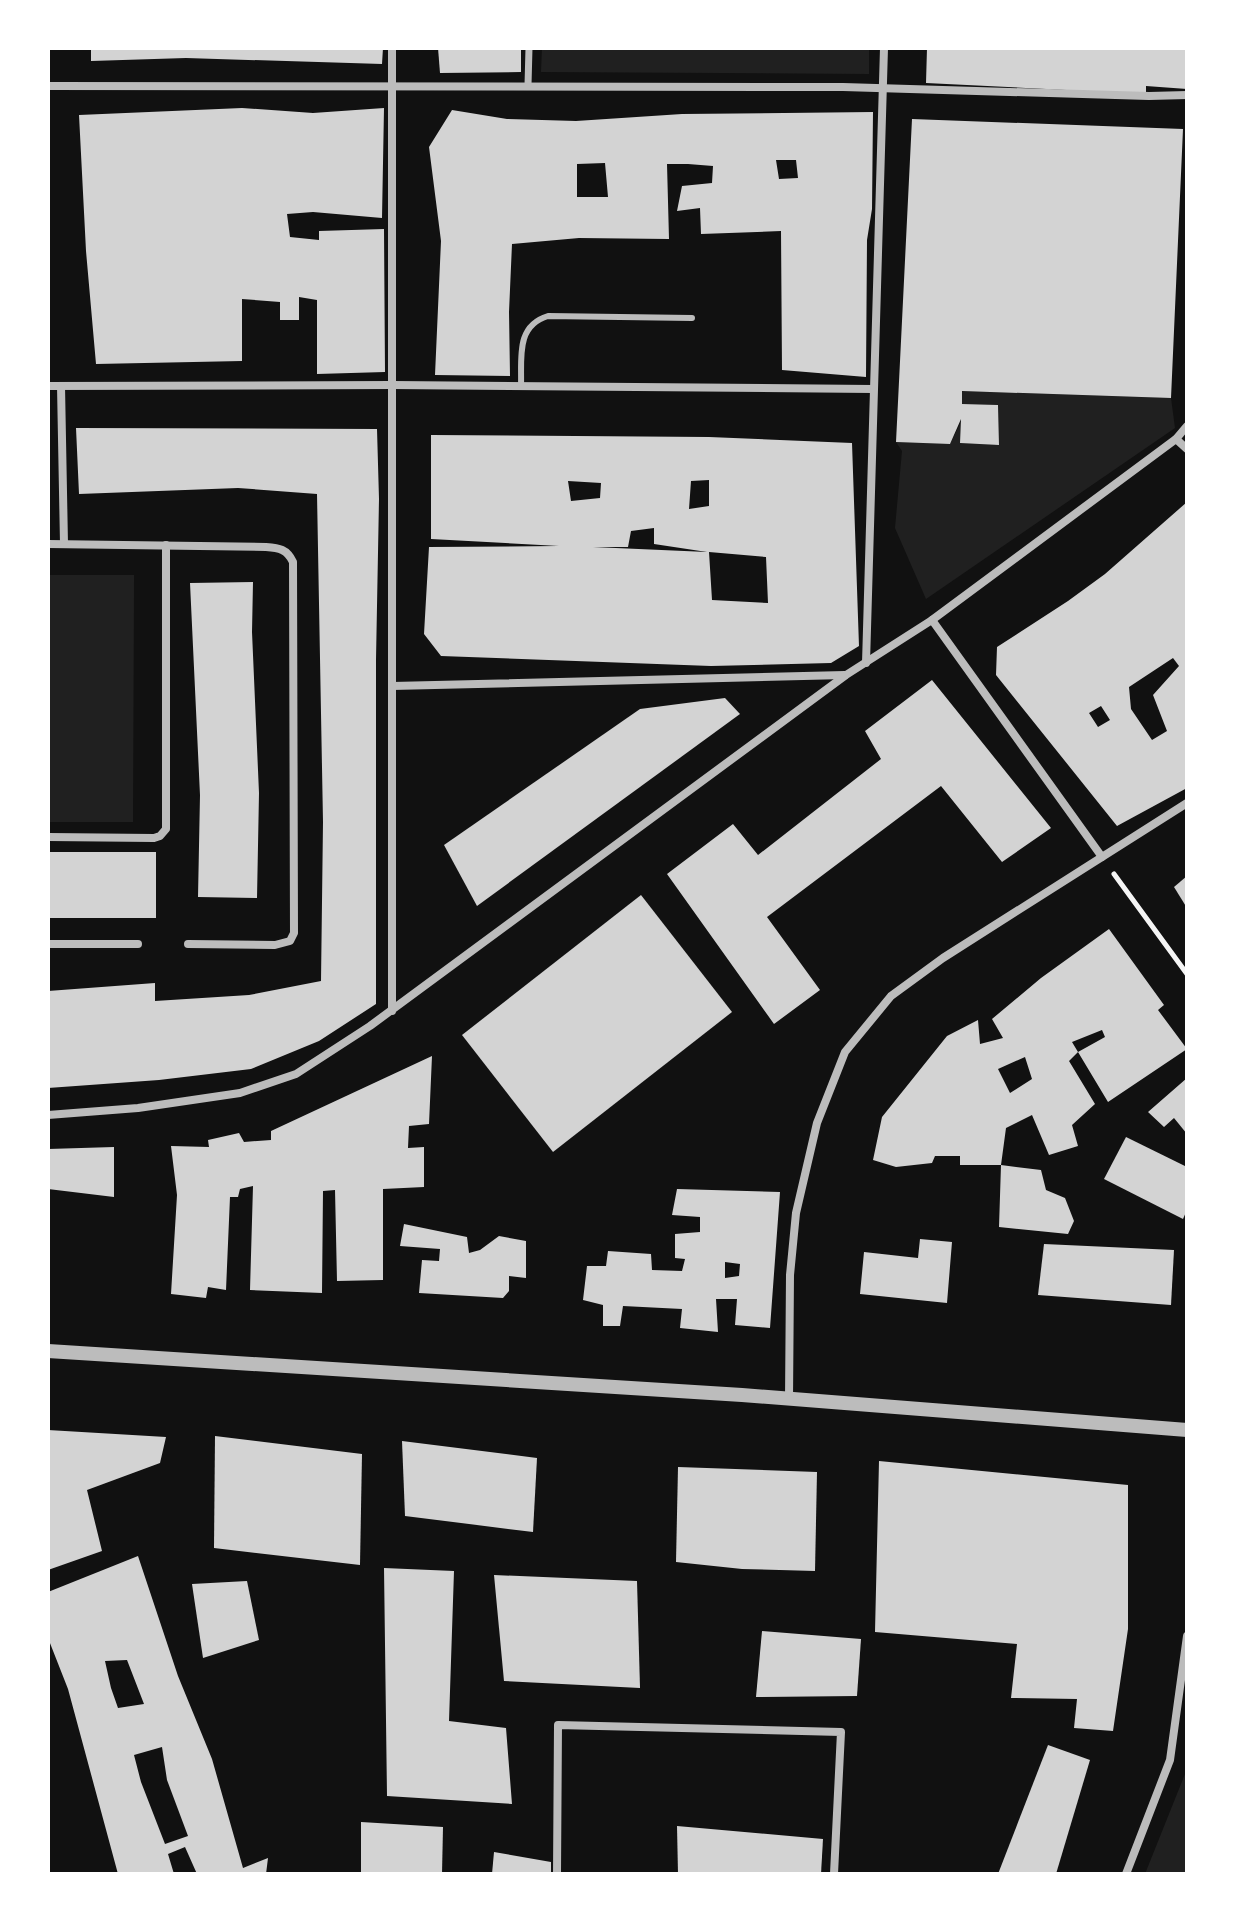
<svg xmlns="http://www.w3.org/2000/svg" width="1235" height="1922" font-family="'Roboto Serif',serif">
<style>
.green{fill:#202020}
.building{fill:#d3d3d3;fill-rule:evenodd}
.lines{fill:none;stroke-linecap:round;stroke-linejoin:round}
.path{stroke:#f5f5f5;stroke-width:5}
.service{stroke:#bcbcbc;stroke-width:6}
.pedestrian{stroke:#bcbcbc;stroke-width:7}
.minor{stroke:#bcbcbc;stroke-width:8}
.tertiary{stroke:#bcbcbc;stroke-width:14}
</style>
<rect width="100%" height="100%" fill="#111"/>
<g class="green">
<polygon points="542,48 869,48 869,74 541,72"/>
<polygon points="962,391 1171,398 1175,428 926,599 895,528 902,451 896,442 950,444 961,422 960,443 999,445 998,405 962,404"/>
<polygon points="48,575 134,575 133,822 48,822"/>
<polygon points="1187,1760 1187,1874 1145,1874 1185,1774"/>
</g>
<g class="building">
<polygon points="91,48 383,48 382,64 186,58 91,61"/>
<polygon points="438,48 521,48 521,72 440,73"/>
<polygon points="927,48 1187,48 1187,89 1146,86 1146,94 926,83"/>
<polygon points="242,108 313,113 384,108 382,218 313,212 287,214 290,237 319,240 319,231 384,229 385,372 317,374 317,300 299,297 299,320 280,320 280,302 242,299 242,361 96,364 86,251 79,115"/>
<path d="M 452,110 L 507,119 L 576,121 L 682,114 L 873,112 L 872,209 L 867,240 L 866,377 L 782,370 L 781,231 L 701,234 L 700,208 L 677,211 L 682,186 L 712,183 L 713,166 L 688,164 L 667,164 L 669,239 L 579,238 L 512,244 L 509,312 L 510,376 L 435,375 L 441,241 L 429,147 ZM 776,160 L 796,160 L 798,178 L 779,179 ZM 605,163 L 608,197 L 577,197 L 577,164 Z"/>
<polygon points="912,119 1183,129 1171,398 962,391 962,404 998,405 999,445 960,443 961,419 950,444 896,442"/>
<polygon points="76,428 377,429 379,499 376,660 376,1004 319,1041 251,1069 159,1080 48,1088 48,991 155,983 155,1001 249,995 321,981 323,822 317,494 238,488 79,494"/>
<path d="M 431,435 L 709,437 L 852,443 L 859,646 L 831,663 L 711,666 L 441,656 L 424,634 L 429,547 L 559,546 L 431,539 ZM 709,480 L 709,506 L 689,509 L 691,481 ZM 568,481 L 601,483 L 600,498 L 571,501 ZM 654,528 L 654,544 L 707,552 L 593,547 L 628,547 L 631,531 ZM 709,552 L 766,557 L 768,603 L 712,600 Z"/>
<path d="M 1187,502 L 1187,788 L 1117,826 L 996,675 L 997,647 L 1068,601 L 1105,574 ZM 1173,658 L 1179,666 L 1153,695 L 1167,731 L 1152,740 L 1131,709 L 1129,687 ZM 1101,706 L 1110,720 L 1098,727 L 1089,713 Z"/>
<polygon points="253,582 252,632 259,793 257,898 198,897 200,795 190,583"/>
<polygon points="932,680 1051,828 1002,862 941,786 767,917 820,990 774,1024 667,874 733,824 758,855 881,759 865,731"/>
<polygon points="725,698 740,714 477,906 444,845 640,709"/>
<rect x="48" y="852" width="108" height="66"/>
<polygon points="1187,876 1187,908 1174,887"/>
<polygon points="641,895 732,1012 553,1152 462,1035"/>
<path d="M 1109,929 L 1164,1005 L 1158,1010 L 1187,1049 L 1108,1102 L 1078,1052 L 1069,1061 L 1095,1104 L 1072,1125 L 1078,1146 L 1049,1155 L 1032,1115 L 1006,1128 L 1001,1165 L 960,1165 L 960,1156 L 935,1156 L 932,1163 L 896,1167 L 873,1160 L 882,1117 L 947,1036 L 978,1020 L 980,1044 L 1003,1038 L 992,1019 L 1041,978 ZM 1102,1030 L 1105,1037 L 1078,1052 L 1072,1042 ZM 1025,1057 L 1032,1079 L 1010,1093 L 998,1069 Z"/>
<polygon points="432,1056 429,1124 409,1126 408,1148 424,1147 424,1187 383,1189 383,1280 337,1281 335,1190 323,1191 322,1293 250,1290 253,1186 240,1189 238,1197 230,1197 226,1290 208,1287 206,1298 171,1294 177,1195 171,1146 209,1147 208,1140 239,1133 244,1142 271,1140 271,1131"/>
<polygon points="1187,1078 1187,1134 1174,1118 1164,1127 1148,1112"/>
<polygon points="1126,1137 1187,1167 1187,1210 1183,1219 1104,1179"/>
<polygon points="114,1147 114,1197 48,1189 48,1149"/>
<polygon points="1001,1165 1041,1170 1046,1190 1065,1198 1074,1221 1068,1234 999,1227"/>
<path d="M 677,1189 L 780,1192 L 770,1328 L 735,1325 L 737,1299 L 716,1299 L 718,1332 L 680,1328 L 682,1309 L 623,1306 L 620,1326 L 603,1326 L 603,1305 L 583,1300 L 587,1266 L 606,1266 L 608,1251 L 651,1254 L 652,1270 L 682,1271 L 685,1259 L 675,1258 L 675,1234 L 700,1232 L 700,1217 L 672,1215 ZM 725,1262 L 740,1264 L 739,1276 L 725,1278 Z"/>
<polygon points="404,1224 467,1237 469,1253 480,1250 499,1236 526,1241 526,1278 509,1276 509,1291 503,1298 419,1293 422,1260 439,1261 440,1249 400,1246"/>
<polygon points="920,1239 952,1242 947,1303 860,1294 864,1252 918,1258"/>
<polygon points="1044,1244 1174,1250 1171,1305 1038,1295"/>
<polygon points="48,1430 166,1437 160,1463 87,1490 102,1551 48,1570"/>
<polygon points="215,1436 362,1454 360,1565 214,1548"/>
<polygon points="402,1441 537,1458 533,1532 405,1516"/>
<polygon points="879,1461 1128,1485 1128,1629 1113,1731 1074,1728 1077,1699 1011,1698 1017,1644 875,1632"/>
<polygon points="678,1467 817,1472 815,1571 742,1569 676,1562"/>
<path d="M 138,1556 L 178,1676 L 212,1759 L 243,1868 L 268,1858 L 266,1874 L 197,1874 L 185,1847 L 168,1854 L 174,1874 L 118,1874 L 68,1689 L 48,1638 L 48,1592 ZM 127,1660 L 144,1704 L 118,1708 L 111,1688 L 105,1661 ZM 162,1747 L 167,1780 L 188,1836 L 165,1844 L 141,1782 L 134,1755 Z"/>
<polygon points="384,1568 454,1571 449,1721 506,1728 512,1804 387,1796"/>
<polygon points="494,1575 637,1581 640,1688 504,1681"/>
<polygon points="247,1581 259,1640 203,1658 192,1584"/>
<polygon points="762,1631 861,1639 857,1696 756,1697"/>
<polygon points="1048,1745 1090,1760 1056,1874 998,1874"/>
<polygon points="361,1822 443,1827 442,1874 361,1874"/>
<polygon points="677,1826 823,1839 821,1874 678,1874"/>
<polygon points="494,1852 551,1862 551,1874 492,1874"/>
</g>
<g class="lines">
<polyline class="path" points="1114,874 1187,974"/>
<path class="service" d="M 521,387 C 522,359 515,326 548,316 L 692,318"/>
<polyline class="pedestrian" points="528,85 529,48"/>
<g class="minor">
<polyline points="48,86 843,87 1149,96 1187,95"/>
<polyline points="48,386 393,385 873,389"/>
<polyline points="61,386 64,544"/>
<polyline points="1176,439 1187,449"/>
<path d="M 48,544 L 266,547 C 279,548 287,549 293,562 L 294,933 L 290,941 L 275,945 L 188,944"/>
<polyline points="932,620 1102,857"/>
<polyline points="866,663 884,48"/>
<polyline points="392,686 845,675"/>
<polyline points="48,837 154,838 160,836 166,829 166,545"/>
<polyline points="48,944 138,944"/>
<polyline points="392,1011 392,48"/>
<polyline points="48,1115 138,1108 240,1093 296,1074 370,1026 846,675 932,620 1176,439 1187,426"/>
<polyline points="789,1399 790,1275 796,1213 817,1123 845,1052 891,996 943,958 1187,803"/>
<polyline points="557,1874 558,1725 841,1732 834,1874"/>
<polyline points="1126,1874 1170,1760 1187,1636"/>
</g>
<polyline class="tertiary" points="48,1351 742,1395 1187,1430"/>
</g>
<rect width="1235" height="1922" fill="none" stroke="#ffffff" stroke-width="100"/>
</svg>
